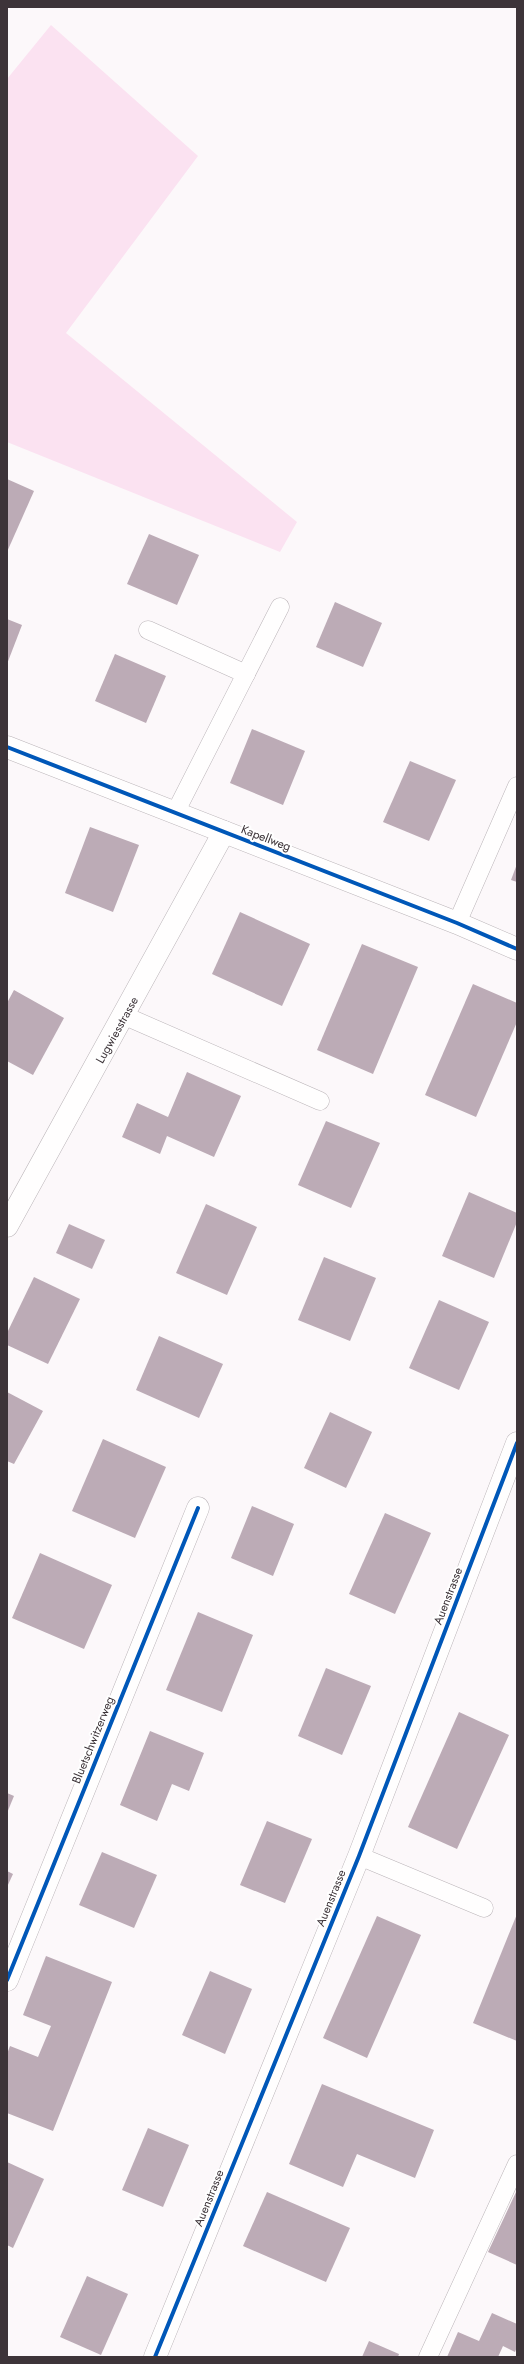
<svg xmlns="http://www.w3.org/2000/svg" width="524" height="2364" font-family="Jost,sans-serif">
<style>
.green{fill:#fbe2f1}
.building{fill:#bcabb6}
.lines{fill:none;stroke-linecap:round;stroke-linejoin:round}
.lane-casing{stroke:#bbb5b9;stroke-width:19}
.street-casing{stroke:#bbb5b9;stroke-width:23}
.lane{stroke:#fffefe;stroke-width:18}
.street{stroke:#fffefe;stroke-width:22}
.cycleway-casing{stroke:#fff;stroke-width:6}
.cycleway{stroke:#0057b8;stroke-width:4}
.labels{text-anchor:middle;stroke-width:4;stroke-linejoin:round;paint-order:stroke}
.street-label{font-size:12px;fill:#3d3439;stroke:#fff}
</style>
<rect width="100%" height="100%" fill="#fcf8fa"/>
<polygon class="green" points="51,25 198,156 66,333 297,522 280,552 7,442 7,79"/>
<g class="building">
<polygon points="7,479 34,491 7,552"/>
<polygon points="149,534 199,555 177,605 127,584"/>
<polygon points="335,602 382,623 363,667 316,647"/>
<polygon points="7,619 22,625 7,664"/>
<polygon points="115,654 166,676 146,723 95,701"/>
<polygon points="252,729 305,751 283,805 230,783"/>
<polygon points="410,761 456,780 429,841 383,822"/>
<polygon points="90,827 139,845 113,912 65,893"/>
<polygon points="517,864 517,882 511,880"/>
<polygon points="240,912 310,944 282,1006 212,974"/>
<polygon points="362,944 418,967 373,1074 317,1050"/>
<polygon points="473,984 517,1003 517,1022 476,1117 425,1095"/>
<polygon points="14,990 64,1018 33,1075 7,1061 7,1003"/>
<polygon points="187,1072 241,1096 214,1157 167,1136 160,1154 122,1137 137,1103 168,1117"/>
<polygon points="326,1121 380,1143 351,1208 298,1185"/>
<polygon points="469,1192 517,1213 517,1222 494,1278 442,1256"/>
<polygon points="206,1204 257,1227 227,1295 176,1273"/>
<polygon points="69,1224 105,1240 92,1269 56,1253"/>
<polygon points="324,1257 376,1278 350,1341 298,1320"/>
<polygon points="34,1277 80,1299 48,1364 7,1345 7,1333"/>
<polygon points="439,1300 489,1322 459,1390 409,1368"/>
<polygon points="159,1336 223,1364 199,1418 136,1390"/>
<polygon points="7,1392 43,1411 14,1464 7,1461"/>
<polygon points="330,1412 372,1432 346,1488 304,1468"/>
<polygon points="103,1439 166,1467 135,1538 72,1511"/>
<polygon points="252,1506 294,1524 273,1576 231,1558"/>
<polygon points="385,1513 431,1533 395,1614 349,1594"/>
<polygon points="40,1553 112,1585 84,1649 12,1618"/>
<polygon points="198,1612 253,1635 222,1712 166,1690"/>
<polygon points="326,1668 371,1686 342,1755 298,1736"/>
<polygon points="459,1712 509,1735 457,1849 408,1827"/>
<polygon points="150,1731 204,1753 189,1791 172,1784 157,1821 120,1805"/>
<polygon points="7,1793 14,1796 7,1813"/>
<polygon points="267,1821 312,1839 285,1903 240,1885"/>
<polygon points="102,1852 157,1875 134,1928 79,1905"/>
<polygon points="7,1871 13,1874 7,1887"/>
<polygon points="517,1914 517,2041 473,2023"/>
<polygon points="377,1916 421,1935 367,2058 323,2038"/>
<polygon points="46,1956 112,1982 53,2131 7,2113 7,2054 10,2046 38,2057 51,2026 23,2015"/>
<polygon points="210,1971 252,1989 225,2054 182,2035"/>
<polygon points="322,2084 434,2130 415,2178 357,2154 343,2187 289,2164"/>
<polygon points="148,2128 189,2145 163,2207 122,2190"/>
<polygon points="7,2162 44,2179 13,2248 7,2245"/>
<polygon points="517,2190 517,2265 488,2252"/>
<polygon points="267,2192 350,2228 326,2282 243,2246"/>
<polygon points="87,2276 128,2294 101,2355 60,2337"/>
<polygon points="492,2313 517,2324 517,2347 515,2352 503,2346 498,2357 447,2357 458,2332 479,2341"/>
<polygon points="369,2341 399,2354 398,2357 362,2357"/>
</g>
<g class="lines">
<defs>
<g id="lane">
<polyline points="148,630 246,674"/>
<polyline points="175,813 280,607"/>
<polyline points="457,923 517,786"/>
<polyline points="125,1016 320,1101"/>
<polyline points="359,1856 484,1908"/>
<polyline points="428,2357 517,2164"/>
</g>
<g id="street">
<polyline points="7,747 457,923 517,949"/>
<polyline points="7,1226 224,832"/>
<polyline points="7,1980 198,1508"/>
<polyline points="155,2357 359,1856 517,1443"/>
</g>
</defs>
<use href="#lane" class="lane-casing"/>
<use href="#street" class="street-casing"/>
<use href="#lane" class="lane"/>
<use href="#street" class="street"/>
<defs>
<g id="cycleway">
<polyline points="7,747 457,923 517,949"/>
<polyline points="7,1980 198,1508"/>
<polyline points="155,2357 359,1856 517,1443"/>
</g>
</defs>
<use href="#cycleway" class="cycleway-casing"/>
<use href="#cycleway" class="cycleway"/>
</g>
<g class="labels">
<g class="street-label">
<text transform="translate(266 838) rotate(21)" y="4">Kapellweg</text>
<text transform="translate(117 1030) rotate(-61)" y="4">Lugwiesstrasse</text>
<text transform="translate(448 1596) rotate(-69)" y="4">Auenstrasse</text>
<text transform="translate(93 1740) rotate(-68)" y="4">Bluetschwitzerweg</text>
<text transform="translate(331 1898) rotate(-68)" y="4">Auenstrasse</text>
<text transform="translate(209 2198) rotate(-68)" y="4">Auenstrasse</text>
</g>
</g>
<rect width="524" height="2364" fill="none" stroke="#3d3439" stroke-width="16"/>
</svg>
